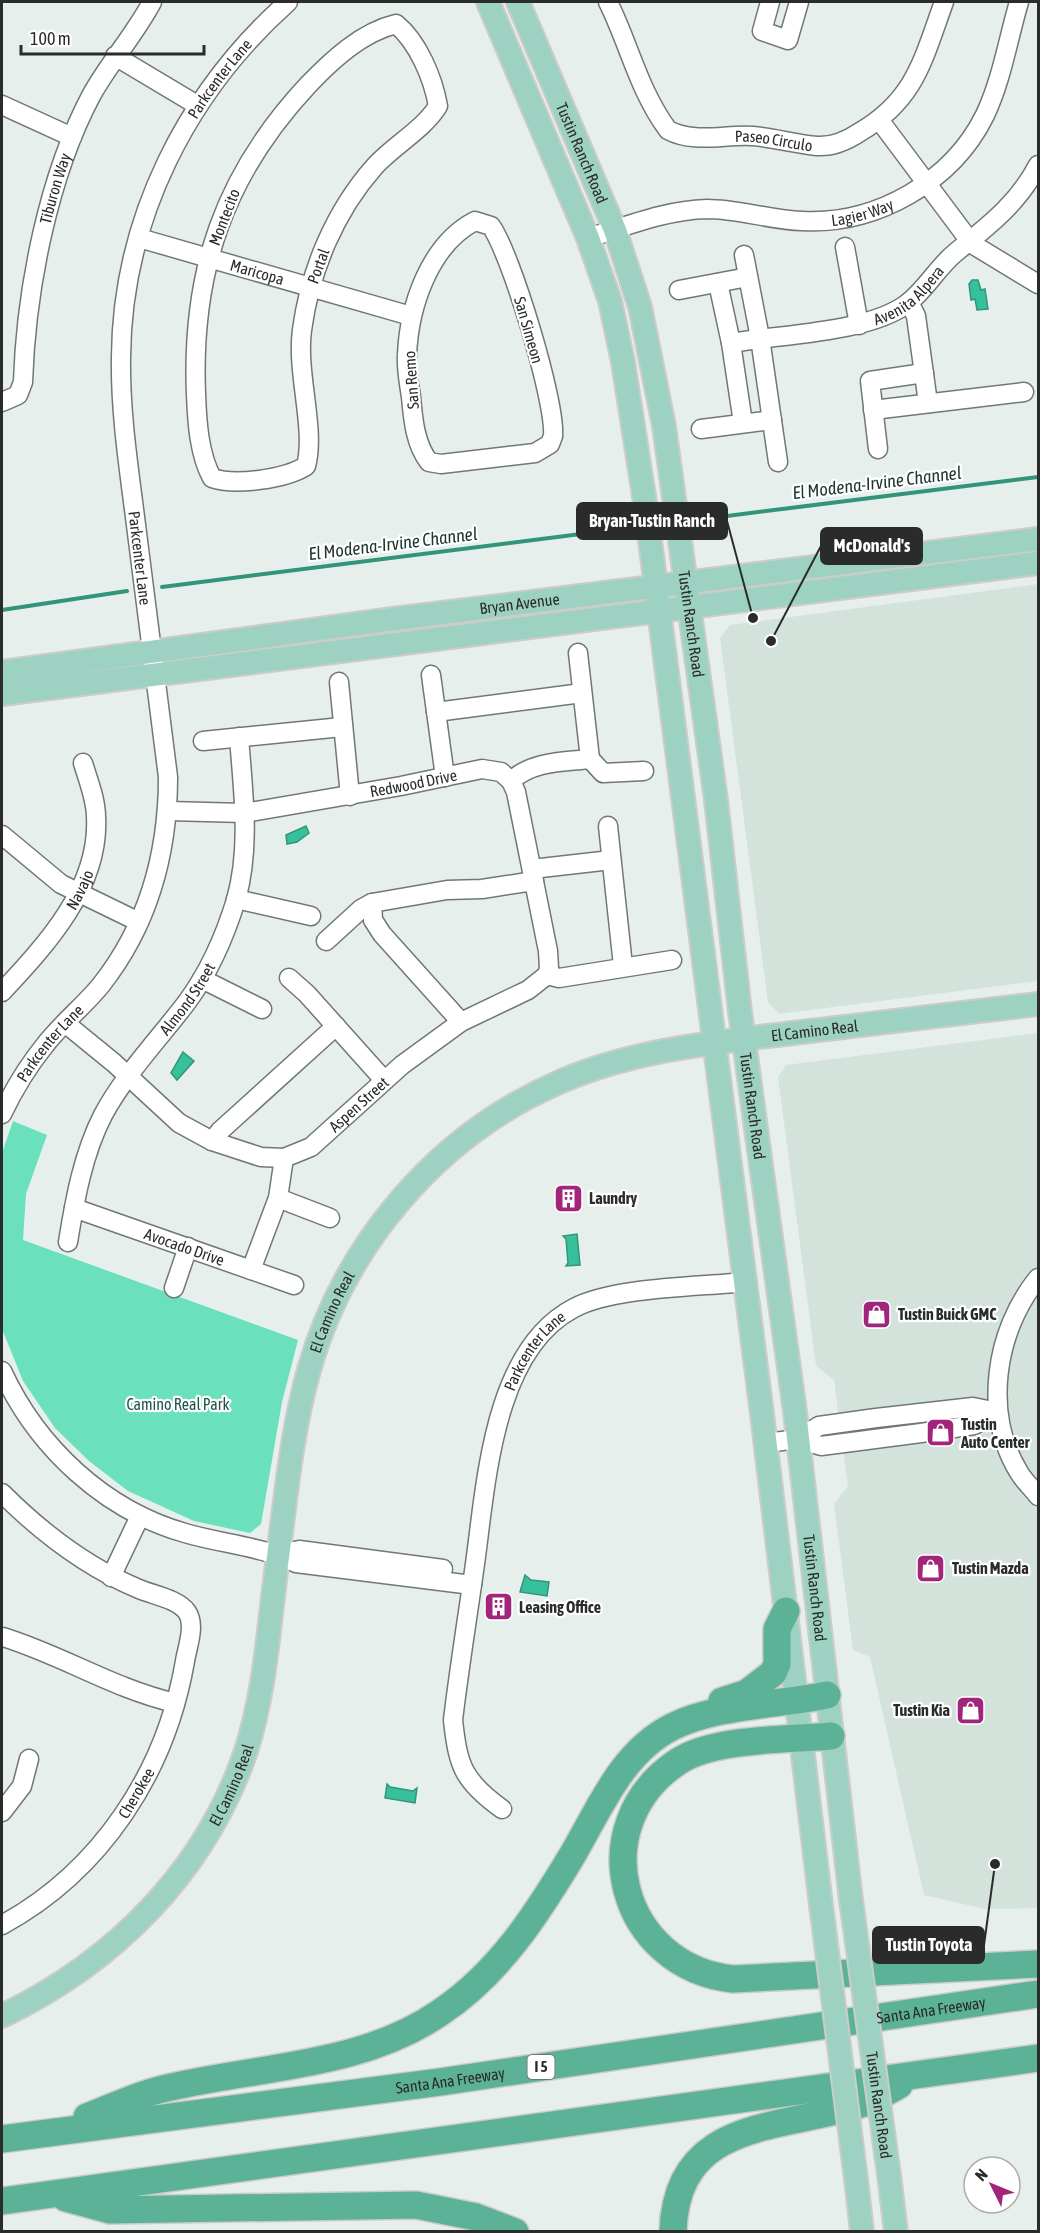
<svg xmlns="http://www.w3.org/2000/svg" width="1040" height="2233" font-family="'Asap Condensed',sans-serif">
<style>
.built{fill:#d4e2dc}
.green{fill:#6ae0bd}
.water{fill:#36c09c;stroke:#32947a;stroke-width:1.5}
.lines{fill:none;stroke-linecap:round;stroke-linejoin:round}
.stream{stroke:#32947a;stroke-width:4}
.minor-casing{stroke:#717775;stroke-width:21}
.major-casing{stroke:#ccc;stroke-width:26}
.highway-casing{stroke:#ccc;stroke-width:30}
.minor{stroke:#fff;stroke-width:18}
.major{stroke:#9dd1c1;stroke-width:22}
.highway{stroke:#5cb297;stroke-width:27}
.major-bridge-casing{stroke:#ccc;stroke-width:26;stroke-linecap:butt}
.major-bridge{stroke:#9dd1c1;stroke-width:22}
.labels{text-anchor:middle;stroke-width:4.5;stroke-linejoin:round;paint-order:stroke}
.shield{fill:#fff;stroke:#6a6b6b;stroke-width:1.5}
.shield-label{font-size:15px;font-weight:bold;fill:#2a2c2b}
.street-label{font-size:16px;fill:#2a2c2b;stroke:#fff}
.poi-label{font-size:16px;font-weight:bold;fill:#2a2c2b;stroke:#fff;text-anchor:start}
.park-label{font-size:16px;fill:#1e5444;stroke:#fff}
.water-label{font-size:18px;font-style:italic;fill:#20362f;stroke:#fff}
.leader{fill:none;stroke:#2a2c2b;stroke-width:2}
.callout-dot{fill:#2a2c2b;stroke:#fff;stroke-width:2}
.callout{fill:#2a2c2b;stroke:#2a2c2b;stroke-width:2}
.callout-label{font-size:18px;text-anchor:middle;font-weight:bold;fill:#fff}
</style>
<rect width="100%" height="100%" fill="#e7efec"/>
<g class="built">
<polygon points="1038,584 1038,981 779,1014 768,1002 720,638 730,625"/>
<polygon points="1038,1033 1038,1908 985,1909 924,1895 870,1657 853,1650 834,1504 848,1486 834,1380 816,1366 778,1077 786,1065"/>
</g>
<polygon class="green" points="13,1121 47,1135 26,1194 23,1240 298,1340 282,1402 261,1524 250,1533 194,1521 128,1491 89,1461 55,1428 23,1381 2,1329 2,1153"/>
<g class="water">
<polygon points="972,280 978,280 981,290 985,289 988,309 977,310 975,299 971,300 969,284"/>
<polygon points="306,826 309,833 297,842 287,844 286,835"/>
<polygon points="183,1052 194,1061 177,1080 171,1073"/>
<polygon points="577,1234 580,1265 566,1266 568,1263 566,1239 563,1236"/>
<polygon points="525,1575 531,1580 549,1582 547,1596 520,1592"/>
<polygon points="387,1784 390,1787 413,1791 417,1788 415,1803 385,1798"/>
</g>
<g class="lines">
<g class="stream">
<polyline points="719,517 1038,477"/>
<polyline points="162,587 628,528"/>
<polyline points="2,610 127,591"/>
</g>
<defs>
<g id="minor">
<path id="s1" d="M 608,2 C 629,44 639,91 668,130 C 694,144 725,134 753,136 C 775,138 795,144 817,146 C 832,147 848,140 860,132 C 916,99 923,59 944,2"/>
<polyline points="770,2 762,31 788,40 799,2"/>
<path d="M 396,24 C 418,42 433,78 438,106 C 423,130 394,145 375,166 C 335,211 310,270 302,330 C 296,373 316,429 306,466 C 285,479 235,486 212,478 C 199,454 197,422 196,394 C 191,272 224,175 308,85 C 332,60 362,32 396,24 Z"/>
<polyline points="115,56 197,105"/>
<polyline points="2,105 72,137"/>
<polyline points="880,121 972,244 1038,284"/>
<path d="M 475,221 L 491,226 C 511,254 556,402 553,436 L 550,444 L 535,453 L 441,464 L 429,462 C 415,444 413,419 411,397 C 409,383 406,369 407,355 C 409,307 429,245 475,221 Z"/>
<path id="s2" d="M 139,238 L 411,316"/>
<path id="s3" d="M 588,238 C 627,226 666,210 707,209 C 739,209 770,220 802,221 C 876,225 952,182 985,115 C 1002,79 1008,39 1019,2"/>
<polyline points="845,247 859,325"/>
<polyline points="744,255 760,338 778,462"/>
<polyline points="718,283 731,343 743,423"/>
<polyline points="679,290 748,277"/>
<polyline points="909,302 916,316 928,403"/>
<path id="s4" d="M 731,343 C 781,334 869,333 908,303 C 926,289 937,268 955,253 C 988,226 1018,204 1038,165"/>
<path id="s5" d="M 2,402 L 18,395 L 23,382 C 26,290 48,176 92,94 C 110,62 135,34 152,2"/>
<polyline points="873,410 1024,392"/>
<polyline points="701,429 772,420"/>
<polyline points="878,449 870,381 924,373"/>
<polyline points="578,653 590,759"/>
<polyline points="431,675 445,777"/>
<polyline points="339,682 350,796"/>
<polyline points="436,712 582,693"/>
<polyline points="203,741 342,727"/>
<polyline points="511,781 516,792 548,951 549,968 547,975"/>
<path id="s6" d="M 168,811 L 244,813 L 401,786 L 482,769 L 501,772 L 511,781 C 532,761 563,762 590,759 L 603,773 L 644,771"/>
<polyline points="608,826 623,966"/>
<polyline points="2,835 61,884 139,922"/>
<polyline points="532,869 611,860"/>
<polyline points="236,899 311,916"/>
<polyline points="372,903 373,920 382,934 461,1022"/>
<polyline points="326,941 361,909 372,903 447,890 482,889 534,881"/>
<polyline points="289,978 307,994 384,1080"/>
<polyline points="202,979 262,1009"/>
<path id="s7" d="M 2,992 C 46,945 100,887 96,817 C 96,799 88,780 83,763"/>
<path id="s8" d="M 65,1023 L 114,1063 L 179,1123 L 212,1141 L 261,1157 L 284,1158 L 311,1147 L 402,1065 L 461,1022 L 528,990 L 547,975 L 559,978 L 672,960"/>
<path id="s9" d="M 2,1114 C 14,1089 28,1066 45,1045 C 62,1023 84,1006 101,985 C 149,924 168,852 168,777 C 158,695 147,614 137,533 C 130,475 120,416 121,357 C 122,219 187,92 288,2"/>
<polyline points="212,1141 220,1131 336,1026"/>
<polyline points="278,1198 330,1218"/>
<path id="s10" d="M 74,1208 L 294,1285"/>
<path id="s11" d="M 68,1242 C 75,1199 83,1154 103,1115 C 125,1074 159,1039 187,1002 C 209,972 225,936 236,900 C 251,846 243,792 239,737"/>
<polyline points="251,1270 278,1198 284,1158"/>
<path d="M 1038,1278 C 995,1331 982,1414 1020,1474 C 1025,1482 1033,1489 1038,1496"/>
<polyline points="174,1288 188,1247"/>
<path d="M 2,1371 C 37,1447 104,1510 185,1533 C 222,1544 261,1546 296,1563 L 472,1585"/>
<polyline points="798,1439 819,1426 876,1418 973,1407 998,1412"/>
<polyline points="766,1443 798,1439 821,1446 921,1433 974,1425 998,1412"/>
<path d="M 2,1493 C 42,1533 86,1567 139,1589 C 153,1595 178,1599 187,1612 C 196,1625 187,1648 185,1661 C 166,1772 101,1871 2,1925"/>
<polyline points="278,1554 299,1550 443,1569"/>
<polyline points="111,1577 140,1516"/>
<path d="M 3,1637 C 64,1656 112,1688 175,1703"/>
<path id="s12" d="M 502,1809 C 463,1781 458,1766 453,1720 C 459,1670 467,1620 474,1571 C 486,1489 491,1351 574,1308 C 614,1287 698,1287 745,1282"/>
<polyline points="2,1812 22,1786 29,1759"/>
</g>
<g id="major">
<polyline points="488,2 588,238 610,301 623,362 646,509 762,1414 821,1905"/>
<path id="s13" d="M 518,2 L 615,230 L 640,307 L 664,426 L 716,800 L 740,1012 L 795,1412 L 851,1900"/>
<path id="s14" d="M 2,672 L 393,619 L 1038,539"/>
<polyline points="2,694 1038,563"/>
<path id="s15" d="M 2,2016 C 114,1962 205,1872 246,1751 C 266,1689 269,1621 278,1557 C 286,1495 292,1430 309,1370 C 344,1246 435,1138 553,1085 C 629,1050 711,1043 793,1033 C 875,1023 957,1014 1038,1004"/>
<polyline points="889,2175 896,2232"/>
<polyline points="856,2179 862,2232"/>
</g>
<g id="highway">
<polyline points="722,1701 747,1693 773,1673 777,1664 777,1629 786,1611"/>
<path d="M 831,1736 C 787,1740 715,1738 679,1761 C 581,1825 620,1967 733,1979 L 1038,1964"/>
<path d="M 87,2117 C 111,2108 135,2096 159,2090 C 253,2066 359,2069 441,2012 C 500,1972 537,1914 573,1854 C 600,1808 622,1752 672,1727 C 715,1705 779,1705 827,1695"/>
<path id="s16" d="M 2,2139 L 440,2082 L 1038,1994"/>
<polyline points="66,2198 110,2210 416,2205 476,2217 515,2232"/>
<polyline points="2,2201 1038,2058"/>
<path d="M 673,2232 C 676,2119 779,2130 858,2105 C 872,2101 886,2092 899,2085"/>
</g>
</defs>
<use href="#minor" class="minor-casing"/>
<use href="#major" class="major-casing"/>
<use href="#highway" class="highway-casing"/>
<use href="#minor" class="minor"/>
<use href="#major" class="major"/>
<use href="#highway" class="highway"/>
<defs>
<g id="major-bridge">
<path id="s17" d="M 851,1900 L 889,2175"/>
<polyline points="821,1905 856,2179"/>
</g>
</defs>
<use href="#major-bridge" class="major-bridge-casing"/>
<use href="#major-bridge" class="major-bridge"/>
</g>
<defs>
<symbol id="building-square" viewBox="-11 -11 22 22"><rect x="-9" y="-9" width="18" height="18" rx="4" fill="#a1257a" stroke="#fff"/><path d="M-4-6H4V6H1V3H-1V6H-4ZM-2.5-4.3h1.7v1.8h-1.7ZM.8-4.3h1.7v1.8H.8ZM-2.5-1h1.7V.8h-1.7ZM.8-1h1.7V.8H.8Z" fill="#fff"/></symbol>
<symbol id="shop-square" viewBox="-11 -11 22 22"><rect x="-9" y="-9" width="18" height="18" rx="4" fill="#a1257a" stroke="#fff"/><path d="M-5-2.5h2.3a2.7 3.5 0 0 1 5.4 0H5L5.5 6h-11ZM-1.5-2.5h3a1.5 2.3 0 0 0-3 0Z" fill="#fff"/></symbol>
</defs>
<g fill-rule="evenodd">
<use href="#building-square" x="552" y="1182" width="33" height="33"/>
<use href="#shop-square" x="860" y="1298" width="33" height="33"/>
<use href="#shop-square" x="924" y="1416" width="33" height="33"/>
<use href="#shop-square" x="914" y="1552" width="33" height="33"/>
<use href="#building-square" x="482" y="1590" width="33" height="33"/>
<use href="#shop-square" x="954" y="1694" width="33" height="33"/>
</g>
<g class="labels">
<rect class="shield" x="527.5" y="2055" width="27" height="24" rx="4.5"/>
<g class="shield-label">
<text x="541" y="2072">I 5</text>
</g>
<g class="street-label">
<text dy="6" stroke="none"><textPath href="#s9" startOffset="1110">Parkcenter Lane</textPath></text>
<text dy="6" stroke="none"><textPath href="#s1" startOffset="249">Paseo Circulo</textPath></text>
<text dy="6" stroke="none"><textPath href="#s13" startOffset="164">Tustin Ranch Road</textPath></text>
<text dy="6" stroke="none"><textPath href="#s5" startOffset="228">Tiburon Way</textPath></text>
<text dy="6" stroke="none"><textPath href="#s3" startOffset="280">Lagier Way</textPath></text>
<text transform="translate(224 217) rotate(-69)" y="6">Montecito</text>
<text transform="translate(318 266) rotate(-70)" y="6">Portal</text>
<text dy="6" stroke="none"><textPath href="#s2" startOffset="123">Maricopa</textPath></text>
<text dy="6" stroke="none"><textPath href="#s4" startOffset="188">Avenita Alpera</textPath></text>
<text transform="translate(529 330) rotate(74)" y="6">San Simeon</text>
<text transform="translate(411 380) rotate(-94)" y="6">San Remo</text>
<text transform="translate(140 558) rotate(83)" y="6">Parkcenter Lane</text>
<text dy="6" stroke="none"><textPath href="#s14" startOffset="522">Bryan Avenue</textPath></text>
<text dy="6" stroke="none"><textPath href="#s13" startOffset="650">Tustin Ranch Road</textPath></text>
<text dy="6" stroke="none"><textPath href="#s6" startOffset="248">Redwood Drive</textPath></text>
<text dy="6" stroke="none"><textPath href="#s7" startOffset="129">Navajo</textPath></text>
<text dy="6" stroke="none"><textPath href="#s11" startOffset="276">Almond Street</textPath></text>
<text dy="6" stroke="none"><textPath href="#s15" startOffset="1412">El Camino Real</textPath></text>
<text dy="6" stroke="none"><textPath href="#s9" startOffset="86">Parkcenter Lane</textPath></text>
<text dy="6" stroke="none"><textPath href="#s8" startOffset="357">Aspen Street</textPath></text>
<text dy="6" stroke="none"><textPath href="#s13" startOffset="1136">Tustin Ranch Road</textPath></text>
<text dy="6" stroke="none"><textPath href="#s10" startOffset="117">Avocado Drive</textPath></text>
<text dy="6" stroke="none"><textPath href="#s15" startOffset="819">El Camino Real</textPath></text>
<text dy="6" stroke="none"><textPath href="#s12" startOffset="489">Parkcenter Lane</textPath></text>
<text dy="6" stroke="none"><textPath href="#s13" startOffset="1622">Tustin Ranch Road</textPath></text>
<text dy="6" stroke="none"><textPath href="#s15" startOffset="333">El Camino Real</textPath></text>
<text transform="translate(136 1793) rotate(-60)" y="6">Cherokee</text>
<text dy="6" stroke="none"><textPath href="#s16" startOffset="938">Santa Ana Freeway</textPath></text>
<text dy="6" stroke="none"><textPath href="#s16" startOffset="452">Santa Ana Freeway</textPath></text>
<text dy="6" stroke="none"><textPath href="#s17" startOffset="207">Tustin Ranch Road</textPath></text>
</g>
<g class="poi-label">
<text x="589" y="1204">Laundry</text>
<text x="898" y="1320">Tustin Buick GMC</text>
<text x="961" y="1430">Tustin<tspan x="961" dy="18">Auto Center</tspan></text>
<text x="952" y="1574">Tustin Mazda</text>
<text x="519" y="1613">Leasing Office</text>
<text x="950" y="1716" text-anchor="end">Tustin Kia</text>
</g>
<g class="park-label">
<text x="178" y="1410">Camino Real Park</text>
</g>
<g class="water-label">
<text transform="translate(877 483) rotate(-7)" y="6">El Modena-Irvine Channel</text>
<text transform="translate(393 544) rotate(-7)" y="6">El Modena-Irvine Channel</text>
</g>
</g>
<path class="leader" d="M753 618L727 521M771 641L821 546M995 1864L984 1945"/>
<g class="callout-dot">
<circle cx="753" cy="618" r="6"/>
<circle cx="771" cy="641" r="6"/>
<circle cx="995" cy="1864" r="6"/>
</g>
<g class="callout">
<rect x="577" y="503" width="150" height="36" rx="6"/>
<rect x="821" y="528" width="101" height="36" rx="6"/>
<rect x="873" y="1927" width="111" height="36" rx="6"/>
</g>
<g class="callout-label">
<text x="652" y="527">Bryan-Tustin Ranch</text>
<text x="872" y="552">McDonald's</text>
<text x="929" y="1951">Tustin Toyota</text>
</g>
<rect width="1040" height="2233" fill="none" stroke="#2a2c2b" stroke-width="6"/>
<g transform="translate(992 2185) rotate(313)"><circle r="28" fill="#ffffff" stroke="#aaabaa" stroke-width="1.5"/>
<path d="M0-4.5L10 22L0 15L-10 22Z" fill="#a1257a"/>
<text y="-9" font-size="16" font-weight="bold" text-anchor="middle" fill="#2a2c2b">N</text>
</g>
<path d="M21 45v9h183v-9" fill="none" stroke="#2a2c2b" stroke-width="3"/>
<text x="30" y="45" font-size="18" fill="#2a2c2b" stroke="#ffffff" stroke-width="4.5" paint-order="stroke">100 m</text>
</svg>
